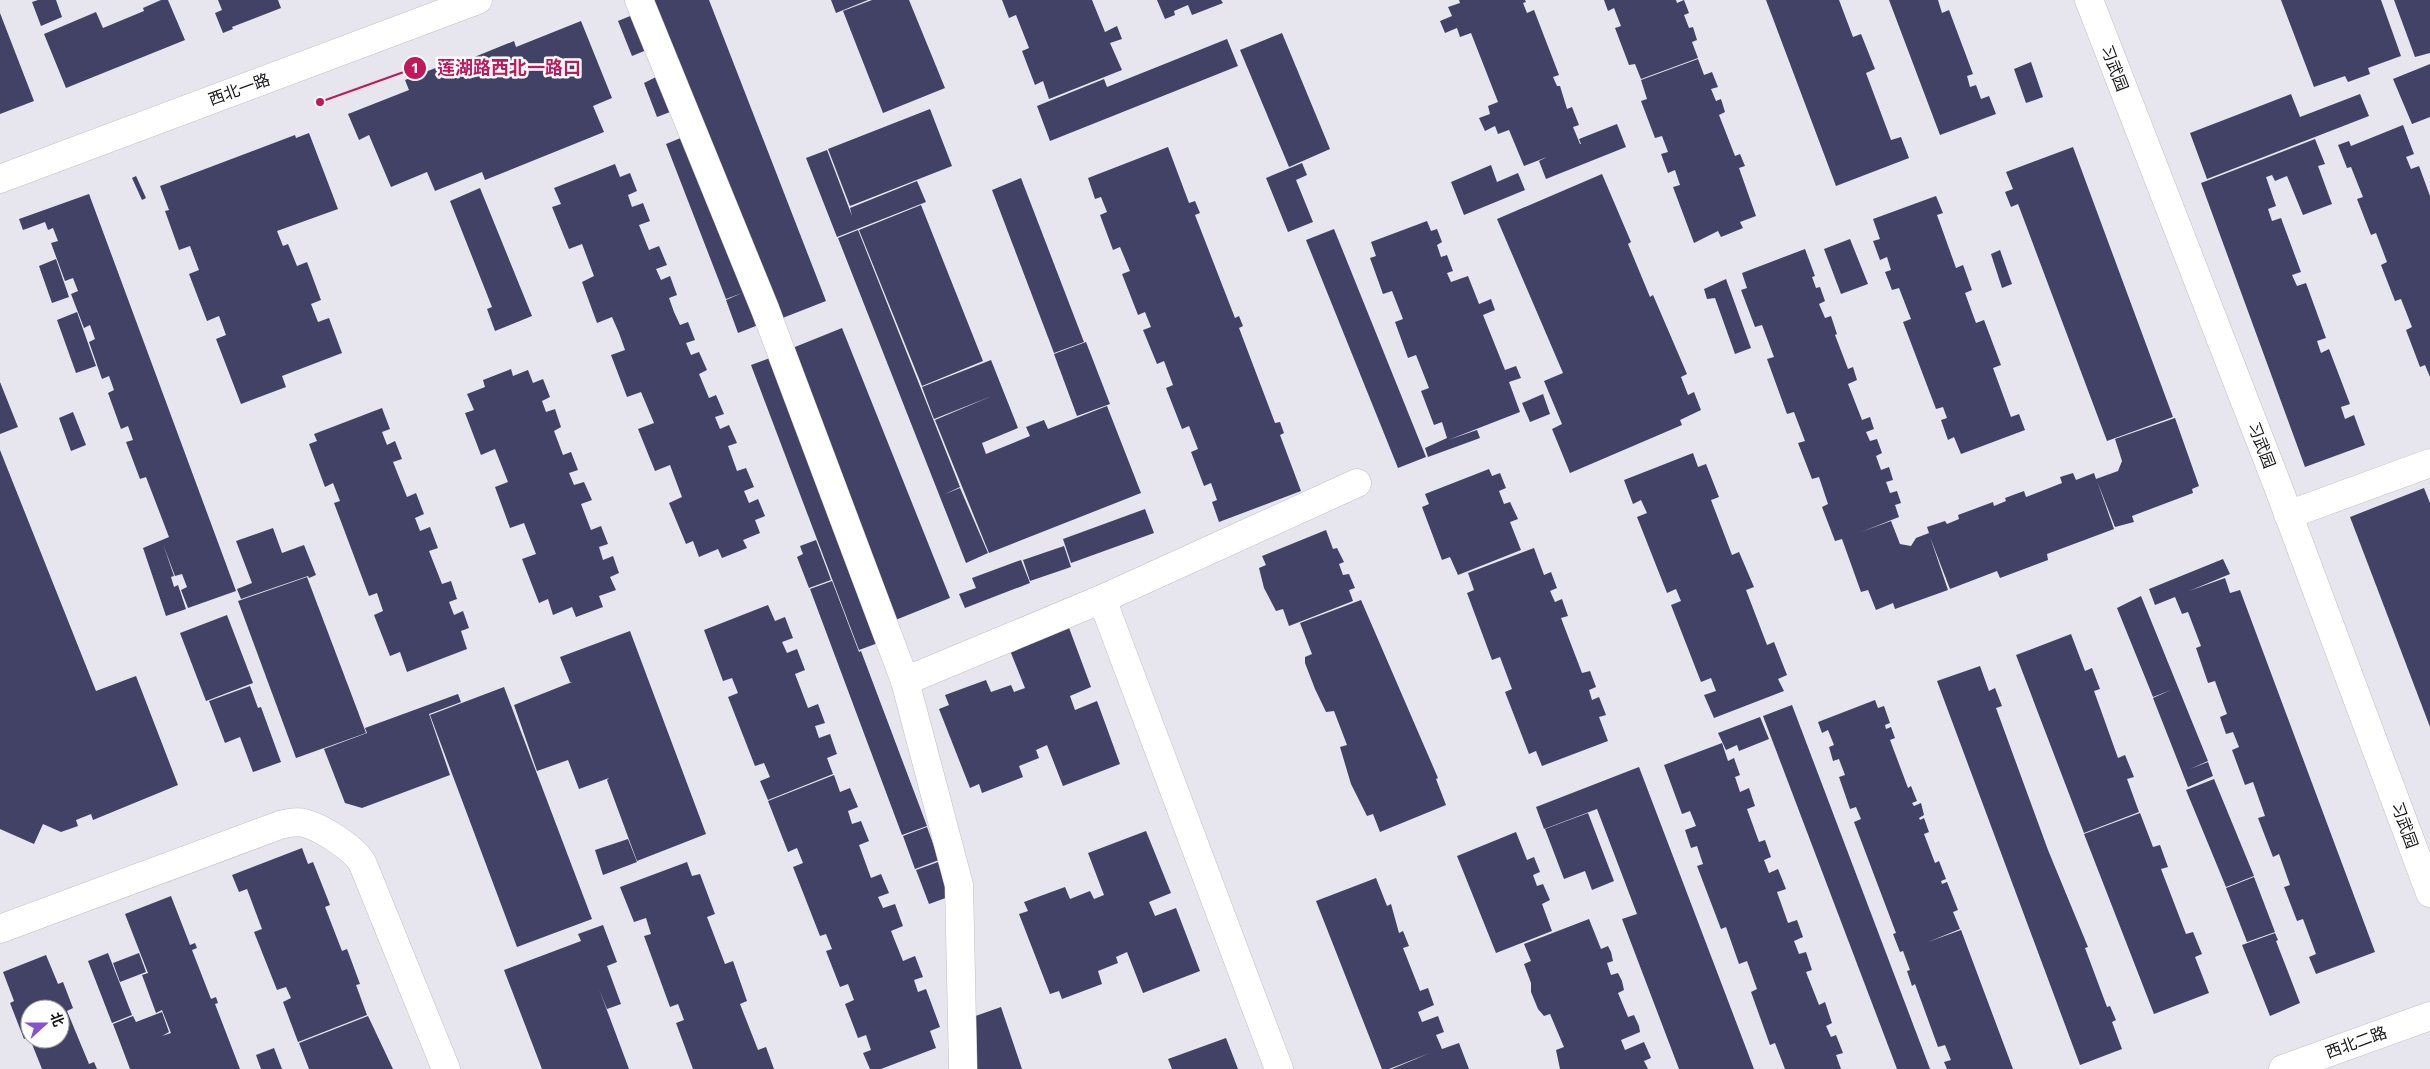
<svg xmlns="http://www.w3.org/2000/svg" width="2430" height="1069" font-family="'Open Sans','Noto Sans SC',sans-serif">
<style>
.building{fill:#424266}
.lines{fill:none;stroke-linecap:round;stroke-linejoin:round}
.minor-casing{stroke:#bfbfc6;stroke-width:29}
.minor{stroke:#fff;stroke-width:28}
.labels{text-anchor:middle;stroke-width:5;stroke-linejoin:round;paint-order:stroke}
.street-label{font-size:16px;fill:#151518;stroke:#fff}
.leader{fill:none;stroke:#c2185b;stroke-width:2}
.callout-dot{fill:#c2185b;stroke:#fff;stroke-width:2}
.mark-label{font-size:15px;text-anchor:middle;font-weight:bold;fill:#fff}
.callout-label{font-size:18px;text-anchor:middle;font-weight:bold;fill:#c2185b;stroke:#fff;stroke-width:5;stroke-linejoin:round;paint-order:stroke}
</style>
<rect width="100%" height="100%" fill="#e7e6ee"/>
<g class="building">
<polygon points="38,0 56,0 62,17 41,26 32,2"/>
<polygon points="161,0 168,0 185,40 66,88 44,34 96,12 103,28 144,11 143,8"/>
<polygon points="218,0 278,0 281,8 232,27 233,29 223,33 215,13 222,10"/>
<polygon points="653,0 709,0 826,301 780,319"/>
<polygon points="831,0 868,0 836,13"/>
<polygon points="872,0 909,0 945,88 883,113 843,11"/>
<polygon points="1002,0 1092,0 1105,32 1117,26 1122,39 1110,43 1122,70 1049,99 1043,81 1035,85 1022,51 1029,48 1016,15 1009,18"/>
<polygon points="1157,0 1221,0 1223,3 1192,15 1188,5 1174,11 1175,15 1165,19"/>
<polygon points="1459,0 1525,0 1526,2 1523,3 1527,13 1534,10 1559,75 1553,77 1557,86 1560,86 1567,109 1572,107 1579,125 1573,127 1580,144 1581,144 1579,139 1617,124 1626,147 1546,179 1539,161 1547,157 1524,166 1509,130 1498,134 1495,126 1485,131 1479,118 1490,114 1488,106 1498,102 1471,33 1460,37 1457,28 1445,33 1440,21 1452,16 1448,7 1460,3"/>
<polygon points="1604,0 1676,0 1677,3 1684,0 1689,13 1684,15 1689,28 1693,27 1697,40 1692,42 1698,58 1641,79 1635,64 1629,65 1615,28 1621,26 1614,8 1608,11"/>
<polygon points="1766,0 1839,0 1853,37 1861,34 1875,69 1866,73 1891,140 1901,137 1909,158 1836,186"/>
<polygon points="1889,0 1938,0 1942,13 1949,10 1973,74 1967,76 1970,87 1976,85 1981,99 1989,96 1996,114 1940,135"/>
<polygon points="2281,0 2381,0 2401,56 2368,68 2370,74 2348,82 2345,76 2314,87"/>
<polygon points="2394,0 2430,0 2430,53 2415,57"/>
<polygon points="640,12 654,47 632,56 618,21"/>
<polygon points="0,13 34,101 0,114"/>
<polygon points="581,21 612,98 593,106 604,132 485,180 482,172 435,191 427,172 391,187 369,135 359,140 348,114 409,90 405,80 438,67 440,71 514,41 516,47"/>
<polygon points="1282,33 1330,149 1289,167 1240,50"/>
<polygon points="1227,39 1238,66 1050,141 1037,106 1104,79 1107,87"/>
<polygon points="1698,59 1704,75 1712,72 1718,87 1711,89 1716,101 1721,99 1725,112 1719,115 1735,156 1740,154 1745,166 1739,168 1756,216 1740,222 1743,228 1721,237 1718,231 1694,243 1673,187 1680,185 1675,170 1668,173 1661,154 1668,152 1662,136 1655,138 1641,101 1647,99 1641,80"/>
<polygon points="2031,62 2043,97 2026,103 2014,69"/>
<polygon points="2430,64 2430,117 2412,124 2393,79"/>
<polygon points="664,73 678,109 657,117 644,83"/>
<polygon points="2291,94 2300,117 2360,94 2369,116 2207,179 2190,133"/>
<polygon points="930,109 952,166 850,206 828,149"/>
<polygon points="2403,125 2414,154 2406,157 2411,169 2419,166 2430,196 2430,377 2425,365 2420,367 2406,330 2412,327 2401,299 2395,301 2381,265 2387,262 2376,233 2371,235 2357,199 2363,197 2351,167 2347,168 2338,145 2349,141 2351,146"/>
<polygon points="309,133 338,209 277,231 283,246 288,244 297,266 307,262 321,300 311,304 318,322 329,318 342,353 282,376 286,387 241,404 216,339 226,335 219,316 207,321 189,274 199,270 190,246 179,250 165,211 169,210 160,186 295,135 296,138"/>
<polygon points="688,135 766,322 738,333 726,300 742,293 726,299 666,144"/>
<polygon points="2315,139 2325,164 2318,166 2332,204 2303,215 2287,176 2275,181 2272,175 2216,195 2266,177 2276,206 2268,209 2272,221 2281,218 2301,272 2292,275 2297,286 2306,283 2326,338 2317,341 2321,353 2329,349 2350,404 2341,407 2345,419 2354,415 2365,445 2305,467 2201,183"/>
<polygon points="1168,147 1189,203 1195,201 1200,213 1195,215 1235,318 1239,316 1243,326 1239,328 1275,423 1280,422 1284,433 1280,435 1301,491 1219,522 1212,502 1217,500 1211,483 1204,486 1191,452 1198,449 1189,426 1182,429 1166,388 1173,385 1164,361 1157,364 1143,330 1151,327 1145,312 1138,315 1122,274 1130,271 1120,247 1113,250 1100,215 1107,212 1101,197 1095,199 1088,178"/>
<polygon points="2073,147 2173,417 2107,441 2018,204 2011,207 2005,192 2013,189 2006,172"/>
<polygon points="827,150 852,216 850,208 917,181 926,202 837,237 806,158"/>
<polygon points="1302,163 1307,175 1296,180 1313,222 1288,232 1266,178"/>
<polygon points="615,164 620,177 630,173 637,191 628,195 632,207 643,203 650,221 639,225 649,250 659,246 667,265 656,269 661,280 670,276 677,295 669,298 674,312 680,325 688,322 695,340 686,343 691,355 699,352 707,370 699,374 709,398 716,395 724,414 715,417 720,429 729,425 737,443 728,446 737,471 746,468 754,487 744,491 749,503 758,499 765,516 755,520 760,533 743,540 747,548 722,558 718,549 699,557 693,541 686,544 669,503 682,497 670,465 655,471 638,429 654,423 641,392 627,397 611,355 625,350 619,333 612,317 597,323 582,282 594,276 582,244 569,249 552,207 561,204 554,188"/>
<polygon points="1491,165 1497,182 1518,173 1525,190 1464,215 1451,182"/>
<polygon points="1602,174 1631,242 1628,244 1650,297 1653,295 1687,374 1681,377 1688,395 1694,392 1701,410 1680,420 1682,425 1570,473 1552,429 1562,424 1544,381 1563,373 1497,219"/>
<polygon points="136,176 146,198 142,200 132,178"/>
<polygon points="1021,178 1084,342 1054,353 992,190"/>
<polygon points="480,188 532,316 495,331 487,309 492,307 450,201"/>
<polygon points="89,194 236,591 188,608 181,590 187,587 182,574 175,576 163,544 174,576 171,577 174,587 178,585 186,609 166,616 143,548 169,537 146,477 140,479 126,442 133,440 128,426 121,429 108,393 114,390 109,376 102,379 89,342 95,339 90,325 84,328 71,294 78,291 73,278 65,281 51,243 58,241 53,228 48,230 45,222 23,230 19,219"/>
<polygon points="1936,196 1943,213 1937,215 1956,268 1963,265 1972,290 1965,293 1976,323 1984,320 2001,365 1993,368 2011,417 2019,414 2025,430 1961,454 1954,437 1948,440 1941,420 1947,418 1943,407 1936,409 1903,322 1911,319 1899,288 1892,290 1885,272 1891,270 1887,257 1880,260 1873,241 1880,239 1873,219"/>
<polygon points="921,205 983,361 922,386 859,230"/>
<polygon points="1427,221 1431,231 1437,229 1442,242 1437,245 1441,257 1447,255 1453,271 1447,273 1451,282 1468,276 1479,304 1491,299 1495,310 1483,315 1505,370 1516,366 1521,378 1509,382 1520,412 1448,440 1477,430 1480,438 1428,457 1425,448 1447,438 1442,422 1434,425 1421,391 1429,388 1416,355 1408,358 1395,322 1403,319 1392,291 1383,294 1370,258 1376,256 1371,242"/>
<polygon points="1334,229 1426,457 1398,468 1306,240"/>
<polygon points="858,230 960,487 945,494 960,488 988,553 966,563 838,238"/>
<polygon points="1850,239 1868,284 1841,294 1824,249"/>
<polygon points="1805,249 1815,276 1812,277 1816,288 1820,287 1825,301 1819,304 1825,318 1831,316 1837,334 1835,335 1848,369 1853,367 1857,380 1848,384 1862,420 1870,417 1874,429 1866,432 1870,441 1877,439 1882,453 1876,456 1881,470 1889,467 1893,480 1886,482 1890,493 1897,491 1901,503 1895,505 1899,517 1861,532 1891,521 1900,544 1911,546 1916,538 1929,533 1927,527 1945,521 1947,524 1959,519 1958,515 1993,502 1994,506 2006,501 2005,498 2024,491 2026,497 2062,483 2060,477 2073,473 2076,480 2094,473 2096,479 2118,471 2122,461 2115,439 2175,418 2199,486 2192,489 2193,493 2132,516 2134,522 2115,527 2097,481 2114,529 2047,554 2048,560 2000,578 1997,571 1950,589 1930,537 1948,590 1895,609 1893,603 1876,610 1868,590 1861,592 1842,539 1835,541 1822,507 1828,504 1819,477 1812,479 1798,443 1805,441 1794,412 1787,414 1767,359 1774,357 1762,325 1755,327 1741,290 1747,288 1742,273"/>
<polygon points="2000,250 2012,284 2002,288 1991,254"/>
<polygon points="56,259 69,297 52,303 39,266"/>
<polygon points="1726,279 1751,348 1735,354 1715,298 1707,299 1704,289"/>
<polygon points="77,312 96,366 76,373 57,320"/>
<polygon points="842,328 950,598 893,621 785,351"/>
<polygon points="1086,342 1110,404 1077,416 1054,354"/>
<polygon points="770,358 878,643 859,650 751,365"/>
<polygon points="991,360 1018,428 982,443 986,454 1030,436 1026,427 1044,420 1048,429 1107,406 1141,493 989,553 935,420 992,396 934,419 922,387"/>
<polygon points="511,369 513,376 528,370 533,383 543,379 550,397 542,401 546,412 555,409 561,427 554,431 563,455 571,452 578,470 569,473 574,485 584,482 592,500 581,504 591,530 601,526 608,544 599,547 603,560 613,556 619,573 610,577 616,590 599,596 603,607 576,617 572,607 553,615 548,599 539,603 522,559 536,554 524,523 510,528 495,487 508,482 495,449 481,455 465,413 474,410 467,394 485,387 483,380"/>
<polygon points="0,382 18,427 0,434"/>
<polygon points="1543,394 1550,414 1530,422 1522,403"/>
<polygon points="382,408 390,429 382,432 387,445 395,441 402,459 393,462 407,497 416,493 424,514 415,518 420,531 430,527 438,548 429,551 442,584 451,581 457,599 449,602 454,615 463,611 469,628 461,631 467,649 407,672 400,652 390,656 374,615 383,611 377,593 369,596 334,503 340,501 333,483 325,487 309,444 317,441 314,434"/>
<polygon points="73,412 86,445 71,451 59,418"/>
<polygon points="0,450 96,691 136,676 178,785 93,820 91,814 76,820 78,826 61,832 43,824 34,844 0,829"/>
<polygon points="1693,453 1698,467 1706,464 1719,497 1711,500 1732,555 1739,552 1754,587 1746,590 1767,645 1774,642 1787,675 1778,679 1784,691 1714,718 1704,695 1716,691 1711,678 1701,682 1671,605 1681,601 1676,589 1667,593 1637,517 1647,513 1641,500 1633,504 1624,480"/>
<polygon points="1489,469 1492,476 1500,473 1506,488 1499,491 1504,504 1510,502 1518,519 1510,522 1521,550 1458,575 1450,557 1442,560 1422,507 1429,504 1425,494"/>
<polygon points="2424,488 2430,503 2430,727 2350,517"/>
<polygon points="1145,509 1154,533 1071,563 1063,539"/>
<polygon points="273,528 282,553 304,545 316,575 309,578 308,576 241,599 237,589 252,583 236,541"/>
<polygon points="1326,530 1333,549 1337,548 1344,562 1339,564 1343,575 1349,574 1355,588 1349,590 1353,601 1289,626 1283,609 1276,611 1264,588 1259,568 1266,565 1262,556"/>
<polygon points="816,540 831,580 809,588 797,557 803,554 800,546"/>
<polygon points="1064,546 1071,567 1030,581 1023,560"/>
<polygon points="1534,548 1544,575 1551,572 1557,588 1550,591 1555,602 1562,599 1568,616 1561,618 1582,673 1590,671 1596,687 1589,690 1592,700 1599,697 1606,715 1599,717 1608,741 1542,766 1536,751 1529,754 1505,692 1512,689 1500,657 1492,660 1467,593 1474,590 1468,573"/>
<polygon points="2223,559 2230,574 2189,591 2225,578 2230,593 2240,590 2375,952 2316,974 2309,957 2316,954 2303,919 2297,921 2284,887 2290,885 2279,854 2273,857 2258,818 2265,816 2253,782 2245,785 2232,750 2239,747 2233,732 2226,734 2220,717 2227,714 2215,681 2208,683 2196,648 2201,646 2188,612 2182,614 2175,597 2155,605 2149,589"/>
<polygon points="1021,560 1030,583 965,608 959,594 976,588 972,578"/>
<polygon points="307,577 366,733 296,758 238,601"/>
<polygon points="832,581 859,652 861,651 927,826 902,835 810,589"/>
<polygon points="2141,596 2208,761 2190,769 2208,762 2213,776 2188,787 2153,698 2171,690 2153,697 2117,608"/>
<polygon points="1361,600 1438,778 1436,779 1446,805 1380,832 1373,814 1367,816 1351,784 1340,747 1347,745 1334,711 1326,712 1315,689 1305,663 1305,657 1312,654 1300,623"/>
<polygon points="768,605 775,621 785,617 793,638 782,642 787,653 797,649 805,670 795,674 808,708 818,704 825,723 815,726 819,738 830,734 837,754 827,758 833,774 768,800 760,781 770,777 764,763 755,766 728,697 738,693 732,678 723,681 704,630"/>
<polygon points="227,615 253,683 206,701 180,633"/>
<polygon points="1068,625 1091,687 1070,696 1075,710 1097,701 1120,764 1063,786 1047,745 1036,750 1039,758 1019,766 1023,777 982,793 979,784 970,788 939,709 949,705 945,695 986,680 991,692 1011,685 1014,692 1025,688 1009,648"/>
<polygon points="630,631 706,834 637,861 607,780 609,778 579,789 568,760 537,771 514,705 572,682 570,682 560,657"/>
<polygon points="2071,634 2085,671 2092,668 2100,689 2094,691 2118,758 2125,755 2134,777 2127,779 2139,812 2084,833 2016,655"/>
<polygon points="1980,666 1989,691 1995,688 2002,706 1996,708 2048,850 2088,947 2085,948 2107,1007 2110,1006 2116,1020 2112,1022 2122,1049 2080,1065 1937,681"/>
<polygon points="250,686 258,708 261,707 281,762 253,772 240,737 225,743 209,701"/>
<polygon points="504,687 592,919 517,947 430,715"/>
<polygon points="458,694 461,702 429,714 450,775 362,808 345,803 324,749 367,733 365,728"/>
<polygon points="1875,700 1878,708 1884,706 1890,723 1885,725 1886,729 1891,727 1895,738 1890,740 1908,788 1911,786 1917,801 1912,803 1914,806 1921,803 1924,815 1919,818 1920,820 1924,818 1929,832 1924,834 1935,863 1939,861 1946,879 1941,881 1942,884 1947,882 1958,910 1953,912 1960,929 1928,942 1961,930 2013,1069 1947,1069 1944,1062 1951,1060 1945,1045 1938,1047 1915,984 1912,986 1907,971 1910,970 1903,951 1900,952 1893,934 1896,933 1854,822 1861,819 1856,807 1850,809 1839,777 1845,775 1839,759 1833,761 1829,747 1834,745 1828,730 1822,733 1818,722"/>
<polygon points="1792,705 1930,1069 1897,1069 1763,716"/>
<polygon points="1760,717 1769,739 1739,751 1737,745 1726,750 1718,733"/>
<polygon points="1722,743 1728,761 1734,758 1740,775 1735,777 1740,792 1749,788 1755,806 1747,809 1759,842 1765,840 1771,857 1764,860 1769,873 1778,869 1786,889 1777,892 1788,923 1797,920 1803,937 1794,941 1799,954 1806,952 1812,970 1806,972 1819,1005 1825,1002 1832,1023 1826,1026 1831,1037 1836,1035 1843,1053 1836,1055 1841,1069 1785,1069 1775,1043 1770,1045 1751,992 1757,989 1747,961 1739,964 1726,927 1721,929 1697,866 1703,864 1697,846 1691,848 1685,830 1696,826 1690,811 1682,814 1664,765"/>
<polygon points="1639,767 1754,1069 1679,1069 1622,919 1637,914 1597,809 1544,829 1536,807"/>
<polygon points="834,775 840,792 850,788 858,807 848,811 852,824 861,821 869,841 859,845 871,878 881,874 889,893 878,897 883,908 895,904 903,926 891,931 903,961 915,956 923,977 914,980 918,992 926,989 940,1027 930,1031 936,1048 881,1069 870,1069 863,1053 871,1050 866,1035 858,1038 845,1004 854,1000 848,984 840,987 826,951 832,949 826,934 820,936 793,867 803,863 797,848 788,852 768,801"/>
<polygon points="2214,779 2254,876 2226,887 2186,790"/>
<polygon points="1588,813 1614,881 1592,890 1585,871 1564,879 1545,829"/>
<polygon points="2140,813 2153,847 2160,845 2168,867 2161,869 2186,934 2193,932 2202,954 2195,957 2209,993 2154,1014 2084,834"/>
<polygon points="927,827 939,860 915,869 903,836"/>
<polygon points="1146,831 1171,893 1149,902 1155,916 1176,908 1200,971 1143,993 1127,952 1116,957 1118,963 1098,971 1102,984 1062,999 1059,991 1050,994 1019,914 1028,911 1024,902 1065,887 1070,899 1090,891 1094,899 1104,895 1088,853"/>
<polygon points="1516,832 1527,860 1534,857 1540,872 1533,875 1537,886 1543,884 1550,900 1542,904 1552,931 1496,953 1457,856"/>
<polygon points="628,839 637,862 603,875 595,850"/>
<polygon points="302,848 308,864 313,862 330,905 325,907 342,951 347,949 360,984 356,985 367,1015 298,1042 283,1002 291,998 286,987 277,990 254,932 262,929 247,889 239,892 232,875"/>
<polygon points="687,862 692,876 700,874 715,914 707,917 725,964 733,961 747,1001 740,1004 758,1050 766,1047 774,1069 693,1069 676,1023 684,1020 678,1004 670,1007 644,936 651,934 646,918 634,922 620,887"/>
<polygon points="938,862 951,896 929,904 916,870"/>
<polygon points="2254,877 2275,932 2247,942 2226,888"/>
<polygon points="1376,878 1387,906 1391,904 1399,933 1403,931 1409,946 1403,948 1420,991 1428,988 1434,1005 1418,1012 1422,1022 1438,1016 1444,1032 1436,1035 1442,1049 1459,1043 1469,1069 1392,1069 1430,1053 1389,1069 1382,1069 1316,901"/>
<polygon points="171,896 190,945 195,943 197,948 192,950 211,999 216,997 218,1003 215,1004 240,1069 130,1069 113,1024 133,1016 136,1022 162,1012 169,1032 162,1036 171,1033 162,1010 156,1013 142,975 148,973 125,914"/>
<polygon points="1589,919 1601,949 1608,946 1611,952 1613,961 1607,963 1611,975 1618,973 1622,981 1624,990 1618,993 1628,1017 1634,1015 1639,1026 1640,1032 1621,1040 1625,1050 1644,1042 1651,1058 1644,1061 1648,1069 1560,1069 1556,1050 1564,1047 1550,1014 1544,1016 1538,1009 1531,992 1531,983 1524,964 1531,961 1524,944"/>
<polygon points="603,925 617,962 607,966 621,1004 607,1009 599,989 629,1069 542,1069 504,970 581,941 578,934"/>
<polygon points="2275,933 2278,940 2276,941 2300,1003 2270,1016 2242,945"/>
<polygon points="108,953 132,1015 112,1023 88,961"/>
<polygon points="139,953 146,972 120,982 113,963"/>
<polygon points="46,955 58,984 63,982 73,1008 67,1011 89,1064 94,1062 97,1069 42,1069 30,1039 60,1039 60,1009 30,1009 30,1036 24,1039 10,1003 14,1001 3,972"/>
<polygon points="1001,1007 1022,1069 977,1069 970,1048 977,1045 967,1019"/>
<polygon points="368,1016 393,1069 309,1069 299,1043"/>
<polygon points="1226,1038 1238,1069 1172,1069 1168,1059"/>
<polygon points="274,1048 282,1069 261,1069 256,1055"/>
</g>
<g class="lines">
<defs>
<g id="minor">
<polyline points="639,0 765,309 905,681 959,885 963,1069"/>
<polyline points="2089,0 2277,484 2430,893"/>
<polyline points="0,179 478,0"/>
<polyline points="2288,515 2430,463"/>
<polyline points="1102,599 1279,1069"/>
<polyline points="905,681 1102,599 1357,483"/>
<path d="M 0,929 L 280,825 C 289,823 296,821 304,823 C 321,827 353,848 362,862 L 446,1069"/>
<polyline points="2283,1069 2430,1016"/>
</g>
</defs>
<use href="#minor" class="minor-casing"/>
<use href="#minor" class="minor"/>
</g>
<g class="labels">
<g class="street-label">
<text transform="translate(2115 68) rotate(69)" y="6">习武园</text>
<text transform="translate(239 89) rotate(-20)" y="6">西北一路</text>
<text transform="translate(2262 445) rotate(69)" y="6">习武园</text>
<text transform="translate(2405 825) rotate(70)" y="6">习武园</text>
<text transform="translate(2356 1042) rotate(-20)" y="6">西北二路</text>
</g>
</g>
<path class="leader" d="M320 102L415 68"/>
<g class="callout-dot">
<circle cx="320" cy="102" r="5"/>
<circle cx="415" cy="68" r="12"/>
</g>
<g class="mark-label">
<text x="415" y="73">1</text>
</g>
<g class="callout-label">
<text x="509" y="74">莲湖路西北一路口</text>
</g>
<g transform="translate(45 1024) rotate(69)"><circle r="24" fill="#ffffff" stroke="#a1a1a3"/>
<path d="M0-4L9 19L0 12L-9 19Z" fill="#8553cb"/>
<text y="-8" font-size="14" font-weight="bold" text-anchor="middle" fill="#151518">北</text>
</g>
</svg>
